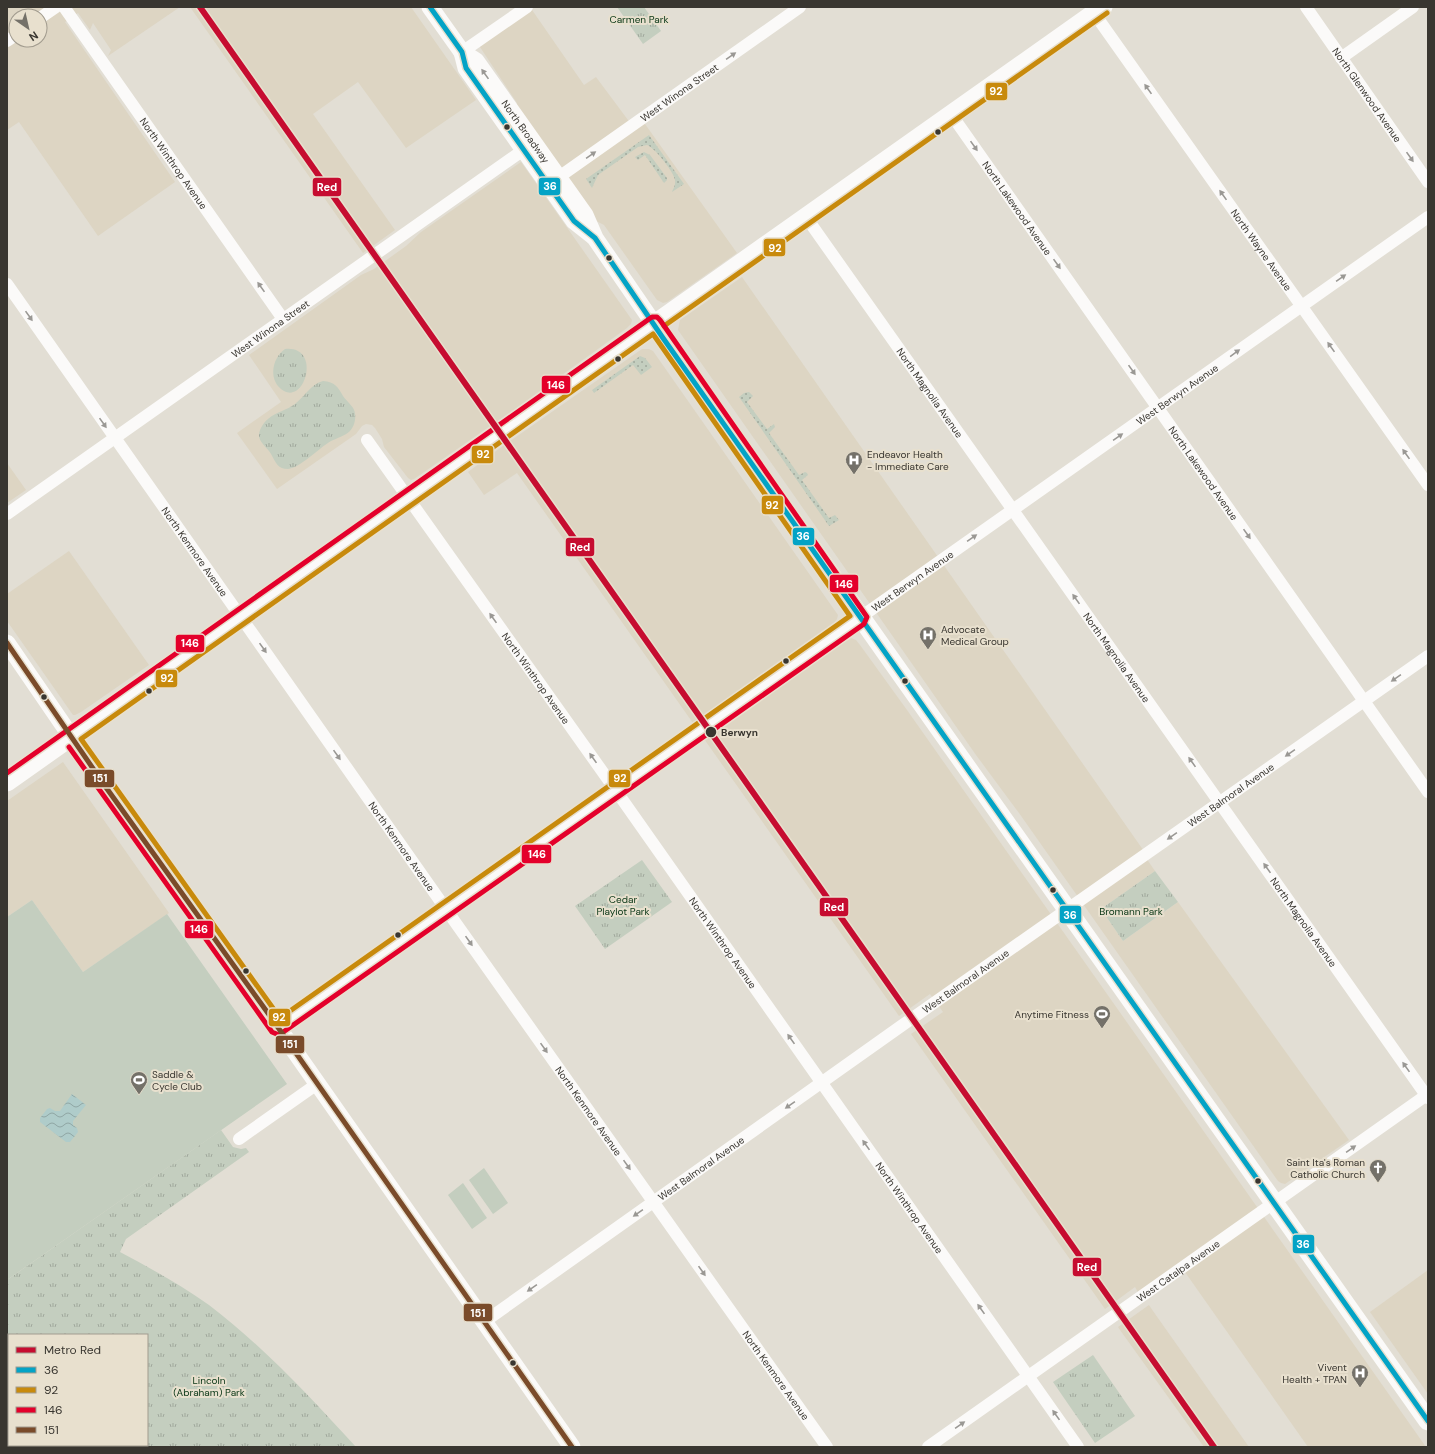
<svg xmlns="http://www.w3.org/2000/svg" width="1435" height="1454" font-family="'DM Sans',sans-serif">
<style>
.built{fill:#ddd5c3;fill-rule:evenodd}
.grass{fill:url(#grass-dots)}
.park{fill:url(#park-tufts)}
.pitch{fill:#c4cebf}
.water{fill:url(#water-waves)}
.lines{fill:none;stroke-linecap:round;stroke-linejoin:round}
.minor{stroke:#fbfaf9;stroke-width:12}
.secondary{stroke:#fbfaf9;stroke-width:17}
.primary{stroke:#fbfaf9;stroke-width:19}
.bus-1-casing{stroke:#e8e0ce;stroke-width:8}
.bus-2-casing{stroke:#e8e0ce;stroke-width:8}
.bus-3-casing{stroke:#e8e0ce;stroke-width:8}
.bus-4-casing{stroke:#e8e0ce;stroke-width:8}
.bus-1{stroke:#03a3c6;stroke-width:5}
.bus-2{stroke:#c88a0c;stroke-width:5}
.bus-3{stroke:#e4002b;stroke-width:5}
.bus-4{stroke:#7a4b2a;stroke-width:5}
.metro-1-casing{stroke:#e8e0ce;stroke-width:9}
.metro-1{stroke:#c60c30;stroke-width:6}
.oneway{fill:#9a9894}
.bus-dot{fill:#393630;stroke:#e8e0ce;stroke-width:1.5}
.labels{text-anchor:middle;stroke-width:4;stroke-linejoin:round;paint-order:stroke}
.park-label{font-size:10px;fill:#073514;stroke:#e8e0ce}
.street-label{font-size:10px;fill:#393630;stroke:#e8e0ce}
.poi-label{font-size:10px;fill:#393630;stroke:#e8e0ce;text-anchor:start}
.stop-label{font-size:10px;font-weight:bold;fill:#393630;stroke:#e8e0ce;text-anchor:start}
.line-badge{stroke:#e8e0ce;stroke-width:1.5}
.badge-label{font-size:11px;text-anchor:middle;font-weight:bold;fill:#fff}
</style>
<defs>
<pattern id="grass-dots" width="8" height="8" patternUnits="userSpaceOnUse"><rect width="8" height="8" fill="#c4cebf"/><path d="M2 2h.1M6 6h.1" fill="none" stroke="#a0a89c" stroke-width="1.8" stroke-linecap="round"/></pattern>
<pattern id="park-tufts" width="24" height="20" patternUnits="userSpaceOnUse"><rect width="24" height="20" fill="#c4cebf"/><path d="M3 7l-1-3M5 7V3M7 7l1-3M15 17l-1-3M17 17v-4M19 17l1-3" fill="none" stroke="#a0a89c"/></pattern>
<pattern id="water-waves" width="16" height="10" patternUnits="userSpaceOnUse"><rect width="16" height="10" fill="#afccca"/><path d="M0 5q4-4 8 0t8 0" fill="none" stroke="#8fa6a4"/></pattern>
</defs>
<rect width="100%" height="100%" fill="#e2ded4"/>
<g class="built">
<path d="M 7,7 L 180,7 L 108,56 L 111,50 L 93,23 L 90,30 L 78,13 L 65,22 L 175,182 L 98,236 L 19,122 L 7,130 ZM 16,16 L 40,16 L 40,40 L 16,40 Z"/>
<polygon points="190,7 411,7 476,100 406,148 358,82 313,114 395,230 363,253"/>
<polygon points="530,7 584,85 596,77 631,124 640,117 737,253 667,302 663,303 657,300 604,225 594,220 515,107 517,103 476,41"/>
<polygon points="521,162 632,320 631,324 627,328 519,406 414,479 411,480 408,478 384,447 382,439 375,428 372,425 366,424 362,426 356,434 277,489 237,433 281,402 249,355 361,275 374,269 406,246 421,232"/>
<polygon points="742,277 1146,854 1144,855 1155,871 1101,909 1123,941 1178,902 1349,1140 1285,1184 1281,1183 1278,1181 1019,813 976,755 678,330 680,320"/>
<polygon points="642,349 649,349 653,351 838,615 837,619 834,623 739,690 740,694 695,726 517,473 484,495 468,472 500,448"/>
<polygon points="7,463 26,490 7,503"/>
<polygon points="69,551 149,665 81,712 75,715 73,715 7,621 7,594"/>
<polygon points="851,638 856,640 860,645 907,710 1426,1447 1308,1447 1180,1265 1139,1294 1135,1287 1105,1309 911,1034 943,1012 930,994 899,1016 702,736 735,711 741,713 846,640"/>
<polygon points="63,762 169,913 83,972 32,900 7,917 7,801"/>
<polygon points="1428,1270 1428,1394 1370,1312"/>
<polygon points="1149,1305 1153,1311 1249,1447 1204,1447 1120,1330 1118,1327"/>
</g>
<g class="grass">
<path d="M 649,135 L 684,184 L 672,192 C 673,189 676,185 675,180 C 674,172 655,148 647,145 L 638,147 L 598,175 L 592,188 L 586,179 Z"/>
<polygon points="644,152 650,155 667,178 667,180 664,183 645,155 638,160 635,157"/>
<polygon points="640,356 645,358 652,367 641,375 633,365 594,393 592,390"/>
<polygon points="749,392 753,396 747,402 767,429 774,424 775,427 769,433 799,475 805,472 807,473 808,475 802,480 829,518 835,515 839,520 829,526 739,397 744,393"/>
</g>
<g class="park">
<polygon points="617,7 644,7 661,31 643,44"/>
<path d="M 285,349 C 321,345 306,403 284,391 C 268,382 271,359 285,349 Z"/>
<path d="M 323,381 C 335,382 338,387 343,396 C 347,402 355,407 355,414 C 356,419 354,427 350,431 C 345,436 337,438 331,441 C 319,448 300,468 288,469 C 278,469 276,463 271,454 C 268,448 258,442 259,434 C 260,428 264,422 268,419 C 276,412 287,410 295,404 C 305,396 311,384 323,381 Z"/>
<polygon points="642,860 672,902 605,949 575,906"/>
<polygon points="1155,871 1178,902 1123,941 1101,909"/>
<path d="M 221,1130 L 233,1147 L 241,1149 L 246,1148 L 249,1152 L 126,1239 L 120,1252 C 150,1268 181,1285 209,1305 C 263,1346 310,1397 356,1447 L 15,1447 L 13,1445 L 147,1445 L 147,1335 L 9,1335 L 9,1442 L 7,1441 L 7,1280 Z"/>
<polygon points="1093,1355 1135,1416 1095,1443 1053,1382"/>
</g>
<g class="pitch">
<polygon points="32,900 83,972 167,914 287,1084 7,1280 7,917"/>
<polygon points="484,1168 508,1203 493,1214 469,1180"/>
<polygon points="463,1183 487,1218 472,1229 448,1195"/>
</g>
<polygon class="water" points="72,1094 86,1105 73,1121 73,1125 77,1128 78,1132 70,1142 66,1142 40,1122 40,1118 47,1109 50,1108 55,1111 60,1111"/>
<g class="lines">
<g class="minor">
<path id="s1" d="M 64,7 L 283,319"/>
<path id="s2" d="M 1306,7 L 1428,182"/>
<path id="s3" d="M 1094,13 L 1428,485"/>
<polyline points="40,18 56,7"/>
<polyline points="7,41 16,35"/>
<polyline points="462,52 527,7"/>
<polyline points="1341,58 1413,7"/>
<path id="s4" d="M 951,114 L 1428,792"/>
<path id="s5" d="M 559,177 L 800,7"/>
<path id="s6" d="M 806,217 L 1428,1098"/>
<path id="s7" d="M 7,284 L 455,922 L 827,1447"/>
<path id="s8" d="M 367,440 L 624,802 L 1078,1447"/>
<path id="s9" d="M 7,514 L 529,146"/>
<path id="s10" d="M 278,1028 C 661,757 1045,488 1428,217"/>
<polyline points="239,1139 317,1084"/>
<path id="s11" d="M 484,1322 L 904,1024 L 1428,656"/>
<path id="s12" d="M 928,1447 L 1428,1094"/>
</g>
<g class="secondary">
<path id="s13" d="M 430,7 L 462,52 L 476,61 L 585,215 L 595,238 L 654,324"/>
<polyline points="462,52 466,68 574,221 593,236"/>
<polyline points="7,643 105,786 270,1016 572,1447"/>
</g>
<g class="primary">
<polyline points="654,324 1428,1421"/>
<polyline points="7,782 1103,7"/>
</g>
<defs>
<polyline id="bus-1" points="430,7 462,52 466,68 574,221 595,238 663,338 1428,1421"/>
<g id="bus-2">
<polyline points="664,326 1107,13"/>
<polygon points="653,334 850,616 280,1018 81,739"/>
</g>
<polyline id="bus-3" points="7,773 652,317 657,317 660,320 867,617 864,624 279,1035 272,1032 69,747"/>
<polyline id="bus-4" points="7,643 105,786 270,1016 572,1447"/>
</defs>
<use href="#bus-1" class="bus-1-casing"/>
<use href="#bus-2" class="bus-2-casing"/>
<use href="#bus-3" class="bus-3-casing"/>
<use href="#bus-4" class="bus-4-casing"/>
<use href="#bus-1" class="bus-1"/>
<use href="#bus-2" class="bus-2"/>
<use href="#bus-3" class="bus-3"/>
<use href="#bus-4" class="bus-4"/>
<defs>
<polyline id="metro-1" points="200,7 1214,1447"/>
</defs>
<use href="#metro-1" class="metro-1-casing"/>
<use href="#metro-1" class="metro-1"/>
</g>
<defs><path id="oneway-solid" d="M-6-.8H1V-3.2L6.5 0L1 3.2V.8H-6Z"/></defs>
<g class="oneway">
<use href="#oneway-solid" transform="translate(731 56) rotate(-35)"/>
<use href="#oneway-solid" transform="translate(485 74) rotate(-125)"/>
<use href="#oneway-solid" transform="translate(1148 89) rotate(-125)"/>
<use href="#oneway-solid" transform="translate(974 146) rotate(55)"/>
<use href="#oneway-solid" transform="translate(591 155) rotate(-35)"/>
<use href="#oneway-solid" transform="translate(1410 157) rotate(55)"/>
<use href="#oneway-solid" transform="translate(1223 195) rotate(-125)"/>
<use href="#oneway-solid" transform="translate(1057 264) rotate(55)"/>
<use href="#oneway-solid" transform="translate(1341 278) rotate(-35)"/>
<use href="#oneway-solid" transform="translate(261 287) rotate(-125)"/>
<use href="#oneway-solid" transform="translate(29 316) rotate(55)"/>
<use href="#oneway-solid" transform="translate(1331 347) rotate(-125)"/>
<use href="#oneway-solid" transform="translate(1235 353) rotate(-36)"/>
<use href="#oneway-solid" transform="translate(1132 370) rotate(55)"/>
<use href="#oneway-solid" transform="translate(103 423) rotate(55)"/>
<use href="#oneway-solid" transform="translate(1118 437) rotate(-35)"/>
<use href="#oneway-solid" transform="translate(1406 454) rotate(-125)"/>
<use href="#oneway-solid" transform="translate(1247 534) rotate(55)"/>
<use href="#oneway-solid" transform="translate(972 538) rotate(-35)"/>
<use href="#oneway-solid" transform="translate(1076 599) rotate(-125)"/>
<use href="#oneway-solid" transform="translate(493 618) rotate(-125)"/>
<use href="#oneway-solid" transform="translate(263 648) rotate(55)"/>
<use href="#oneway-solid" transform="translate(1396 678) rotate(145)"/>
<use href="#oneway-solid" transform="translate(1290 753) rotate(145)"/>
<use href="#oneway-solid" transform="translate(337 755) rotate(55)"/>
<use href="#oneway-solid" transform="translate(593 758) rotate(-125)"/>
<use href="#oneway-solid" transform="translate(1192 762) rotate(-125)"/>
<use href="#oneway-solid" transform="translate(1172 836) rotate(145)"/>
<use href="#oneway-solid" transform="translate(1267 868) rotate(-125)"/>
<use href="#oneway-solid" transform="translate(469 941) rotate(55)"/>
<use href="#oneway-solid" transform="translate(791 1039) rotate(-125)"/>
<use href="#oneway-solid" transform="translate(544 1048) rotate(55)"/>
<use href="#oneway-solid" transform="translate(1406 1067) rotate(-125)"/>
<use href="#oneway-solid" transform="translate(790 1105) rotate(145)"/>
<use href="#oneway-solid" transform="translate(866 1145) rotate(-125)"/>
<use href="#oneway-solid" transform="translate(1351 1149) rotate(-35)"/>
<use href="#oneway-solid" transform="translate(627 1165) rotate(55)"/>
<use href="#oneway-solid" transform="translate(638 1213) rotate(145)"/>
<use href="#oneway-solid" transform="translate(702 1271) rotate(55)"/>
<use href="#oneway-solid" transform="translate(532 1288) rotate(145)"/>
<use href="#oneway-solid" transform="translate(981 1309) rotate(-125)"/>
<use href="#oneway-solid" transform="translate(1056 1415) rotate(-125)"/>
<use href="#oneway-solid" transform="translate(960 1425) rotate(-35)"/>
</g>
<defs>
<symbol id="hospital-pin" viewBox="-11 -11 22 30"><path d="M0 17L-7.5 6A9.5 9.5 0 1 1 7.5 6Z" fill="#747169" stroke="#e8e0ce"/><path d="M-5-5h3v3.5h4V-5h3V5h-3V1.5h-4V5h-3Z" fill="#fff"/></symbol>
<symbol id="stadium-pin" viewBox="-11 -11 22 30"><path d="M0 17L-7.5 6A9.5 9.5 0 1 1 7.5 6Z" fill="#747169" stroke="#e8e0ce"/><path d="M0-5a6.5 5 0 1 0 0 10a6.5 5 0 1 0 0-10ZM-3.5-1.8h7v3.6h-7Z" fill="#fff"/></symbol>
<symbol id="church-pin" viewBox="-11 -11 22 30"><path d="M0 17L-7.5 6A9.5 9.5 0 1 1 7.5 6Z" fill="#747169" stroke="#e8e0ce"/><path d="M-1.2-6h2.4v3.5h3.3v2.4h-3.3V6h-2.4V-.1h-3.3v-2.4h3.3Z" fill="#fff"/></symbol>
</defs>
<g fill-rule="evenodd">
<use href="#hospital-pin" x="844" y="450" width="20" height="27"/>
<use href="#hospital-pin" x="918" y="625" width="20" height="27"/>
<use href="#stadium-pin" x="1092" y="1004" width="20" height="27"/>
<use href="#stadium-pin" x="129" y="1070" width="20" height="27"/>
<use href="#church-pin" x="1368" y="1158" width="20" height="27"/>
<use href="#hospital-pin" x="1350" y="1363" width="20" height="27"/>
</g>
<g class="bus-dot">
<circle cx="507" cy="127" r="3.5"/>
<circle cx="938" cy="132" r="3.5"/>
<circle cx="609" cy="258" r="3.5"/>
<circle cx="618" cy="359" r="3.5"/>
<circle cx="786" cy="661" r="3.5"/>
<circle cx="905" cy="681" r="3.5"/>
<circle cx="149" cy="691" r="3.5"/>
<circle cx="44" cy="697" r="3.5"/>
<circle cx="711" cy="732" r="6"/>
<circle cx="1053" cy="890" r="3.5"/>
<circle cx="398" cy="935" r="3.5"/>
<circle cx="246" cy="971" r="3.5"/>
<circle cx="1258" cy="1181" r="3.5"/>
<circle cx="513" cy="1363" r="3.5"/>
</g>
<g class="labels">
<g class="park-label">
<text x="639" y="23">Carmen Park</text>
<text x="623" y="903">Cedar<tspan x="623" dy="12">Playlot Park</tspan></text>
<text x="1131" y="915">Bromann Park</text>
<text x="209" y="1384">Lincoln<tspan x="209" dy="12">(Abraham) Park</tspan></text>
</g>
<g class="street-label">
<text dy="4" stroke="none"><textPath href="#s5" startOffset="147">West Winona Street</textPath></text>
<text dy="4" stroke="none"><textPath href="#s2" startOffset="107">North Glenwood Avenue</textPath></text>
<text dy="4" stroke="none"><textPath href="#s13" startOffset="158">North Broadway</textPath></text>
<text dy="4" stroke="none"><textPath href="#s1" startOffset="191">North Winthrop Avenue</textPath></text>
<text dy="4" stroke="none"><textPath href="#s4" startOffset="115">North Lakewood Avenue</textPath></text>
<text dy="4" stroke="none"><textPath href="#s3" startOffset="290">North Wayne Avenue</textPath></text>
<text dy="4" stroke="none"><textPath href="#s9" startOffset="322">West Winona Street</textPath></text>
<text dy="4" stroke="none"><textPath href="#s6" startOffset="215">North Magnolia Avenue</textPath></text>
<text dy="4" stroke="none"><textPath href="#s10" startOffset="1100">West Berwyn Avenue</textPath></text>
<text dy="4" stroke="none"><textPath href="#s4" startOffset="439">North Lakewood Avenue</textPath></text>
<text dy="4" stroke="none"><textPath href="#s7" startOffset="327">North Kenmore Avenue</textPath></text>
<text dy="4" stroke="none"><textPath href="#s10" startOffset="776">West Berwyn Avenue</textPath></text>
<text dy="4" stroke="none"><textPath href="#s6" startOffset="539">North Magnolia Avenue</textPath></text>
<text dy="4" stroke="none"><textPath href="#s8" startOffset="292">North Winthrop Avenue</textPath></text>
<text dy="4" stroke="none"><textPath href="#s11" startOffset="914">West Balmoral Avenue</textPath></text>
<text dy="4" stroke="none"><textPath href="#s7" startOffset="687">North Kenmore Avenue</textPath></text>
<text dy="4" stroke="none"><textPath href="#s6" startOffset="863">North Magnolia Avenue</textPath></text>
<text dy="4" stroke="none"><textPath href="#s8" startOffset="616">North Winthrop Avenue</textPath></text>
<text dy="4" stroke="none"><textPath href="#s11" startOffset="590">West Balmoral Avenue</textPath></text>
<text dy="4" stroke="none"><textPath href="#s7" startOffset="1011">North Kenmore Avenue</textPath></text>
<text dy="4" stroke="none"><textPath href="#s11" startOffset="266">West Balmoral Avenue</textPath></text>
<text dy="4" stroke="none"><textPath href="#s8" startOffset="940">North Winthrop Avenue</textPath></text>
<text dy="4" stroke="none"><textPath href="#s12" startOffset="306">West Catalpa Avenue</textPath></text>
<text dy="4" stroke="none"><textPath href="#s7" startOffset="1335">North Kenmore Avenue</textPath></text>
</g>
<g class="poi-label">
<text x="867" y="458">Endeavor Health<tspan x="867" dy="12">- Immediate Care</tspan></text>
<text x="941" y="633">Advocate<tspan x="941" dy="12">Medical Group</tspan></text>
<text x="1089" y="1018" text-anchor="end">Anytime Fitness</text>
<text x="152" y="1078">Saddle &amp;<tspan x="152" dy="12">Cycle Club</tspan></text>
<text x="1365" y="1166" text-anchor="end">Saint Ita's Roman<tspan x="1365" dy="12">Catholic Church</tspan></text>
<text x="1347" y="1371" text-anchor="end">Vivent<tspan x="1347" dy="12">Health + TPAN</tspan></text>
</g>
<g class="stop-label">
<text x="721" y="736">Berwyn</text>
</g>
</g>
<g class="line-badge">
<rect x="985" y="82" width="23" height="19" rx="4" fill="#c88a0c"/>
<rect x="538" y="177" width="23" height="19" rx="4" fill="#03a3c6"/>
<rect x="312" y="177" width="30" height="20" rx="4" fill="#c60c30"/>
<rect x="763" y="238" width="23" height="19" rx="4" fill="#c88a0c"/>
<rect x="541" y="375" width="30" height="19" rx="4" fill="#e4002b"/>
<rect x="471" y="445" width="23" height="19" rx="4" fill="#c88a0c"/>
<rect x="761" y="495" width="23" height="20" rx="4" fill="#c88a0c"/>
<rect x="792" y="527" width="23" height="19" rx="4" fill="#03a3c6"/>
<rect x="565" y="537" width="30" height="20" rx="4" fill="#c60c30"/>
<rect x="829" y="574" width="30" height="19" rx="4" fill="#e4002b"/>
<rect x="175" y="634" width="30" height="19" rx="4" fill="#e4002b"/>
<rect x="155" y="669" width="23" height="19" rx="4" fill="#c88a0c"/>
<rect x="84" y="769" width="31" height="19" rx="4" fill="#7a4b2a"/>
<rect x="608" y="769" width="23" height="19" rx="4" fill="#c88a0c"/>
<rect x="521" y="844" width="31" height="20" rx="4" fill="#e4002b"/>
<rect x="819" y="897" width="30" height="20" rx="4" fill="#c60c30"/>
<rect x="1059" y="905" width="23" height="19" rx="4" fill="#03a3c6"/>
<rect x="184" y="920" width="30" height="19" rx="4" fill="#e4002b"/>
<rect x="268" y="1008" width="23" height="19" rx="4" fill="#c88a0c"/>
<rect x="275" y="1035" width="30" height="19" rx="4" fill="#7a4b2a"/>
<rect x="1292" y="1234" width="23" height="20" rx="4" fill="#03a3c6"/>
<rect x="1072" y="1257" width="30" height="20" rx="4" fill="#c60c30"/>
<rect x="463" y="1303" width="30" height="19" rx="4" fill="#7a4b2a"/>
</g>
<g class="badge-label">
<text x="996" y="95">92</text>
<text x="550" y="190">36</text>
<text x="327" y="191">Red</text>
<text x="775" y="252">92</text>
<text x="556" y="389">146</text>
<text x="483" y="458">92</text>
<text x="772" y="509">92</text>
<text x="803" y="540">36</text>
<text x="580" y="551">Red</text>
<text x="844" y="588">146</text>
<text x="190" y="647">146</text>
<text x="167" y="682">92</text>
<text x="100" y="782">151</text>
<text x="620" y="782">92</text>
<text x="537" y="858">146</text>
<text x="834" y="911">Red</text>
<text x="1070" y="919">36</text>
<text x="199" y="933">146</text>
<text x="279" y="1021">92</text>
<text x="290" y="1048">151</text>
<text x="1303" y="1248">36</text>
<text x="1087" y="1271">Red</text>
<text x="478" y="1317">151</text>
</g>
<rect width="1435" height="1454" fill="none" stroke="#393630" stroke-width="16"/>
<rect x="8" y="1334" width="140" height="112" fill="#e8e0ce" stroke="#a29c8f"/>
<rect x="16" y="1347" width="20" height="6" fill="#c60c30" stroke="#a29c8f"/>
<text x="44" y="1354" font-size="12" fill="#393630">Metro Red</text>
<rect x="16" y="1367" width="20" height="6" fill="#03a3c6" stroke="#a29c8f"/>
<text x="44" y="1374" font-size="12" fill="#393630">36</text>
<rect x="16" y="1387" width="20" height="6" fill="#c88a0c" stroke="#a29c8f"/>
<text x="44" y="1394" font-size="12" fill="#393630">92</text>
<rect x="16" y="1407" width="20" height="6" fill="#e4002b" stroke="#a29c8f"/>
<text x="44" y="1414" font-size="12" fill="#393630">146</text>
<rect x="16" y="1427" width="20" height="6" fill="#7a4b2a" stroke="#a29c8f"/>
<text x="44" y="1434" font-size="12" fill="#393630">151</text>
<g transform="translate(28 28) rotate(146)"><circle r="19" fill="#e8e0ce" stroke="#a29c8f"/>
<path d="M0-3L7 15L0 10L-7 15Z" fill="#747169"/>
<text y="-6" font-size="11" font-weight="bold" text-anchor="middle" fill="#393630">N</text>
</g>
</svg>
